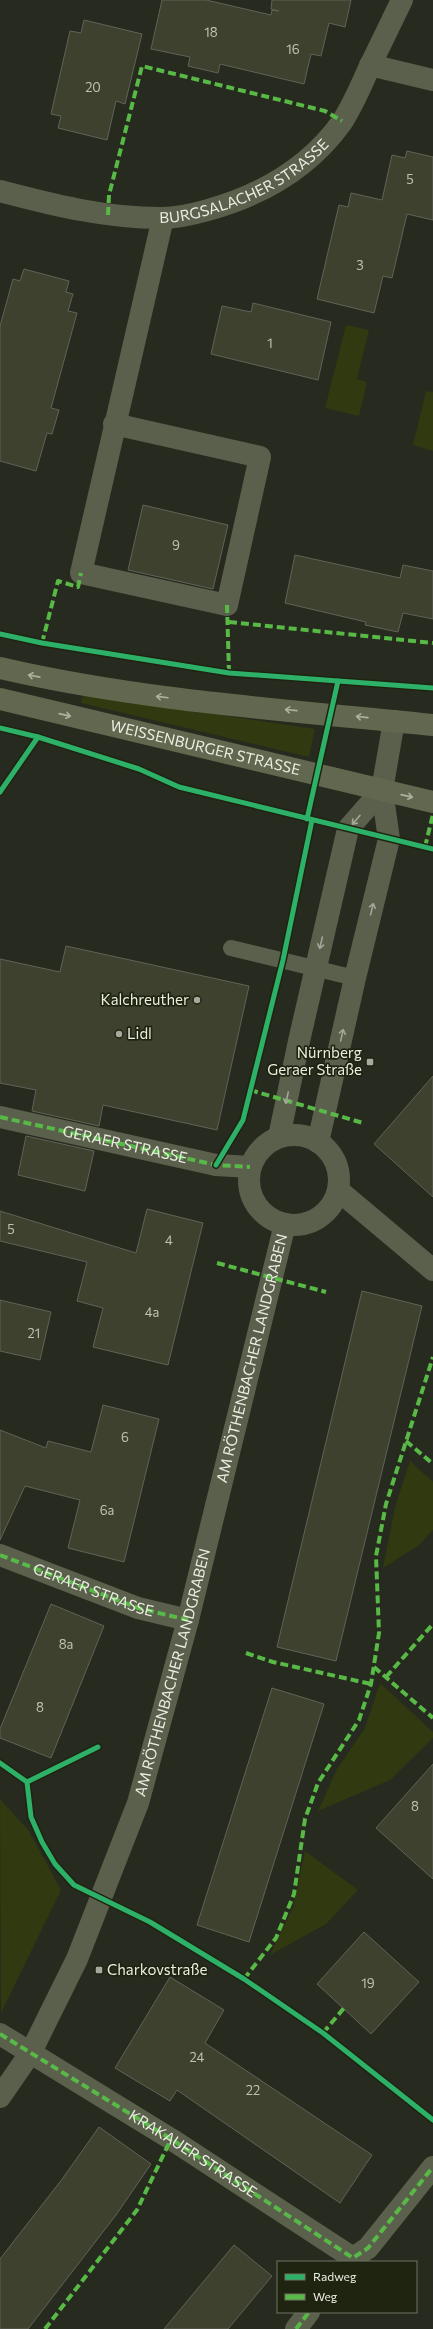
<svg xmlns="http://www.w3.org/2000/svg" width="433" height="2329" font-family="Commissioner,sans-serif">
<style>
.green{fill:#30390f}
.building{fill:#3d412d;stroke:#606358}
.lines{fill:none;stroke-linecap:round;stroke-linejoin:round}
.service{stroke:#5b604d;stroke-width:16}
.minor{stroke:#5b604d;stroke-width:22}
.primary{stroke:#62684f;stroke-width:22}
.quiet{stroke:#58b947;stroke-width:4;stroke-dasharray:8 4;stroke-linecap:butt}
.cycleway-casing{stroke:#1f2411;stroke-width:8}
.cycleway{stroke:#2db169;stroke-width:5}
.oneway{stroke:#adb29f}
.oneway2{stroke:#a2a797}
.poi-dot{fill:#a6a99d;stroke:#1f2411;stroke-width:1.5}
.labels{text-anchor:middle;stroke-width:3.5;stroke-linejoin:round;paint-order:stroke}
.number-label{font-size:13px;fill:#bfc3b4}
.street-label{font-size:15px;fill:#eaeee1;stroke:#1f2411}
.poi-label{font-size:15px;fill:#eaeee1;stroke:#1f2411;text-anchor:end}
</style>
<rect width="100%" height="100%" fill="#272a1e"/>
<g class="green">
<polygon points="346,325 369,330 357,379 367,382 359,416 325,408"/>
<polygon points="426,391 433,392 433,451 413,445"/>
<polygon points="83,695 315,729 309,757 81,703"/>
<polygon points="410,1461 433,1482 433,1530 419,1545 383,1568 395,1507"/>
<polygon points="380,1683 433,1732 433,1738 390,1780 318,1811 337,1769 365,1728"/>
<polygon points="0,1799 29,1831 61,1890 1,2013"/>
<polygon points="305,1851 358,1890 326,1924 270,1955 293,1907"/>
</g>
<g class="building">
<polygon points="162,0 206,0 271,15 272,10 279,11 271,9 272,0 351,0 345,27 329,23 321,56 311,54 304,84 220,64 218,73 188,66 190,57 151,49"/>
<polygon points="84,20 142,34 125,104 116,101 107,140 58,128 61,116 51,114 70,31 81,33"/>
<polygon points="407,151 433,157 433,220 407,214 392,278 383,276 374,313 317,299 339,205 348,207 351,193 382,200 392,155 405,158"/>
<polygon points="24,269 69,281 66,292 73,294 68,311 77,313 51,408 59,410 52,434 47,433 36,471 0,461 0,326 13,279 20,281"/>
<polygon points="253,303 331,322 318,380 211,354 222,306 251,312"/>
<polygon points="143,505 228,525 213,589 128,570"/>
<polygon points="295,555 400,578 403,565 433,571 433,619 403,613 398,632 365,625 366,622 285,603"/>
<polygon points="66,946 249,986 217,1130 103,1105 99,1126 32,1111 36,1090 0,1083 0,959 60,972"/>
<polygon points="433,1076 433,1197 374,1144"/>
<polygon points="26,1136 94,1151 85,1191 18,1175"/>
<polygon points="147,1209 203,1223 168,1365 93,1347 103,1308 77,1301 87,1262 0,1241 0,1211 136,1253"/>
<polygon points="362,1291 422,1306 336,1661 277,1647"/>
<polygon points="0,1300 51,1312 40,1360 0,1351"/>
<polygon points="103,1405 159,1419 124,1562 68,1548 80,1500 25,1486 0,1540 0,1430 46,1448 48,1441 91,1452"/>
<polygon points="51,1604 104,1626 51,1758 0,1738 0,1729"/>
<polygon points="272,1688 324,1704 249,1942 197,1925"/>
<polygon points="433,1764 433,1879 376,1828"/>
<polygon points="364,1932 419,1982 371,2034 317,1984"/>
<polygon points="170,1977 224,2010 205,2043 372,2155 340,2203 177,2090 170,2101 115,2068"/>
<polygon points="99,2127 151,2164 116,2215 28,2329 0,2329 0,2259 63,2178"/>
<polygon points="234,2245 272,2276 228,2329 164,2329"/>
</g>
<g class="lines">
<polyline class="service" points="231,948 355,978"/>
<g class="minor">
<polyline points="370,65 433,80"/>
<path id="s1" d="M 0,191 C 53,205 105,218 161,218 C 176,218 194,214 208,210 C 262,195 309,168 342,122 C 353,105 361,86 369,68 C 380,45 391,23 402,0"/>
<polyline points="114,424 260,457 227,605 81,573 163,218"/>
<path id="s2" d="M 0,1117 L 216,1165 L 250,1167"/>
<circle cx="294" cy="1180" r="45"/>
<polyline points="279,1137 299,1041 348,829 382,790"/>
<polyline points="318,1142 355,978 389,839 382,790 394,721"/>
<polyline points="338,1190 433,1270"/>
<path id="s3" d="M 0,1555 L 138,1608 L 188,1620"/>
<polyline points="0,2034 171,2139 353,2258 368,2248 433,2167"/>
<path id="s4" d="M 0,2097 L 31,2052 L 77,1959 L 138,1803 L 188,1620 L 285,1224"/>
<polyline points="296,2329 309,2312"/>
</g>
<g class="primary">
<path d="M 0,668 C 142,701 288,710 433,725"/>
<path id="s5" d="M 0,699 L 433,802"/>
</g>
<g class="quiet">
<polyline points="108,215 109,195 142,66 325,111 342,121"/>
<polyline points="227,605 229,673"/>
<polyline points="229,622 433,643"/>
<polyline points="42,643 58,581 78,587 81,573"/>
<polyline points="425,847 433,814"/>
<polyline points="250,1090 363,1123"/>
<polyline points="0,1117 216,1165 250,1167"/>
<polyline points="217,1263 326,1292"/>
<polyline points="406,1441 433,1464"/>
<polyline points="0,1555 138,1608 188,1620"/>
<polyline points="246,1653 273,1662 371,1684"/>
<polyline points="374,1667 433,1718"/>
<polyline points="386,1677 433,1624"/>
<polyline points="244,1979 276,1938 294,1894 305,1819 318,1783 359,1720 371,1684 379,1633 376,1556 386,1504 433,1357"/>
<polyline points="323,2033 344,2008"/>
<path id="s6" d="M 0,2034 L 171,2139 L 353,2258 L 368,2248 L 433,2167"/>
<polyline points="45,2329 137,2210 171,2139"/>
<polyline points="296,2329 309,2312"/>
</g>
<defs>
<g id="cycleway">
<polyline points="0,634 42,643 229,673 433,688"/>
<polyline points="0,728 38,737 139,769 179,787 433,849"/>
<polyline points="0,792 38,737"/>
<polyline points="307,819 338,681"/>
<polyline points="216,1165 243,1120 283,960 312,820"/>
<polyline points="0,1763 27,1782 31,1817 42,1842 55,1864 74,1885 150,1922 244,1979 323,2033 433,2120"/>
<polyline points="27,1782 98,1747"/>
</g>
</defs>
<use href="#cycleway" class="cycleway-casing"/>
<use href="#cycleway" class="cycleway"/>
</g>
<defs><path id="oneway-shaft" d="M-6 0H5M1.5-3L5.5 0L1.5 3" fill="none" stroke-width="1.6" stroke-linecap="round" stroke-linejoin="round"/></defs>
<g class="oneway">
<use href="#oneway-shaft" transform="translate(34 676) rotate(-169)"/>
<use href="#oneway-shaft" transform="translate(162 697) rotate(-173)"/>
<use href="#oneway-shaft" transform="translate(291 710) rotate(-174)"/>
<use href="#oneway-shaft" transform="translate(65 715) rotate(13)"/>
<use href="#oneway-shaft" transform="translate(362 717) rotate(-174)"/>
<use href="#oneway-shaft" transform="translate(407 796) rotate(13)"/>
</g>
<g class="oneway2">
<use href="#oneway-shaft" transform="translate(356 820) rotate(131)"/>
<use href="#oneway-shaft" transform="translate(372 909) rotate(-76)"/>
<use href="#oneway-shaft" transform="translate(321 943) rotate(103)"/>
<use href="#oneway-shaft" transform="translate(342 1035) rotate(-77)"/>
<use href="#oneway-shaft" transform="translate(287 1098) rotate(102)"/>
</g>
<g class="poi-dot">
<circle cx="197" cy="1000" r="4"/>
<circle cx="119" cy="1034" r="4"/>
<rect x="366" y="1058" width="8" height="8" rx="2"/>
<rect x="95" y="1966" width="8" height="8" rx="2"/>
</g>
<g class="labels">
<g class="number-label">
<text x="211" y="37">18</text>
<text x="293" y="54">16</text>
<text x="93" y="92">20</text>
<text x="410" y="184">5</text>
<text x="360" y="270">3</text>
<text x="270" y="348">1</text>
<text x="176" y="550">9</text>
<text x="11" y="1234">5</text>
<text x="169" y="1245">4</text>
<text x="152" y="1317">4a</text>
<text x="34" y="1338">21</text>
<text x="125" y="1442">6</text>
<text x="107" y="1515">6a</text>
<text x="66" y="1649">8a</text>
<text x="40" y="1712">8</text>
<text x="415" y="1811">8</text>
<text x="368" y="1988">19</text>
<text x="197" y="2062">24</text>
<text x="253" y="2095">22</text>
</g>
<g class="street-label">
<text dy="5" stroke="none"><textPath href="#s1" startOffset="256">BURGSALACHER STRASSE</textPath></text>
<text dy="5" stroke="none"><textPath href="#s5" startOffset="211">WEISSENBURGER STRASSE</textPath></text>
<text dy="5" stroke="none"><textPath href="#s2" startOffset="128">GERAER STRASSE</textPath></text>
<text dy="5" stroke="none"><textPath href="#s4" startOffset="785">AM RÖTHENBACHER LANDGRABEN</textPath></text>
<text dy="5" stroke="none"><textPath href="#s3" startOffset="100">GERAER STRASSE</textPath></text>
<text dy="5" stroke="none"><textPath href="#s4" startOffset="461">AM RÖTHENBACHER LANDGRABEN</textPath></text>
<text dy="5" stroke="none"><textPath href="#s6" startOffset="227">KRAKAUER STRASSE</textPath></text>
</g>
<g class="poi-label">
<text x="189" y="1005">Kalchreuther</text>
<text x="127" y="1039" text-anchor="start">Lidl</text>
<text x="362" y="1058">Nürnberg<tspan x="362" dy="17">Geraer Straße</tspan></text>
<text x="107" y="1975" text-anchor="start">Charkovstraße</text>
</g>
</g>
<rect x="277" y="2261" width="140" height="52" fill="#1f2411" stroke="#707564"/>
<rect x="285" y="2274" width="20" height="6" fill="#2db169" stroke="#707564"/>
<text x="313" y="2281" font-size="12" fill="#eaeee1">Radweg</text>
<rect x="285" y="2294" width="20" height="6" fill="#58b947" stroke="#707564"/>
<text x="313" y="2301" font-size="12" fill="#eaeee1">Weg</text>
</svg>
